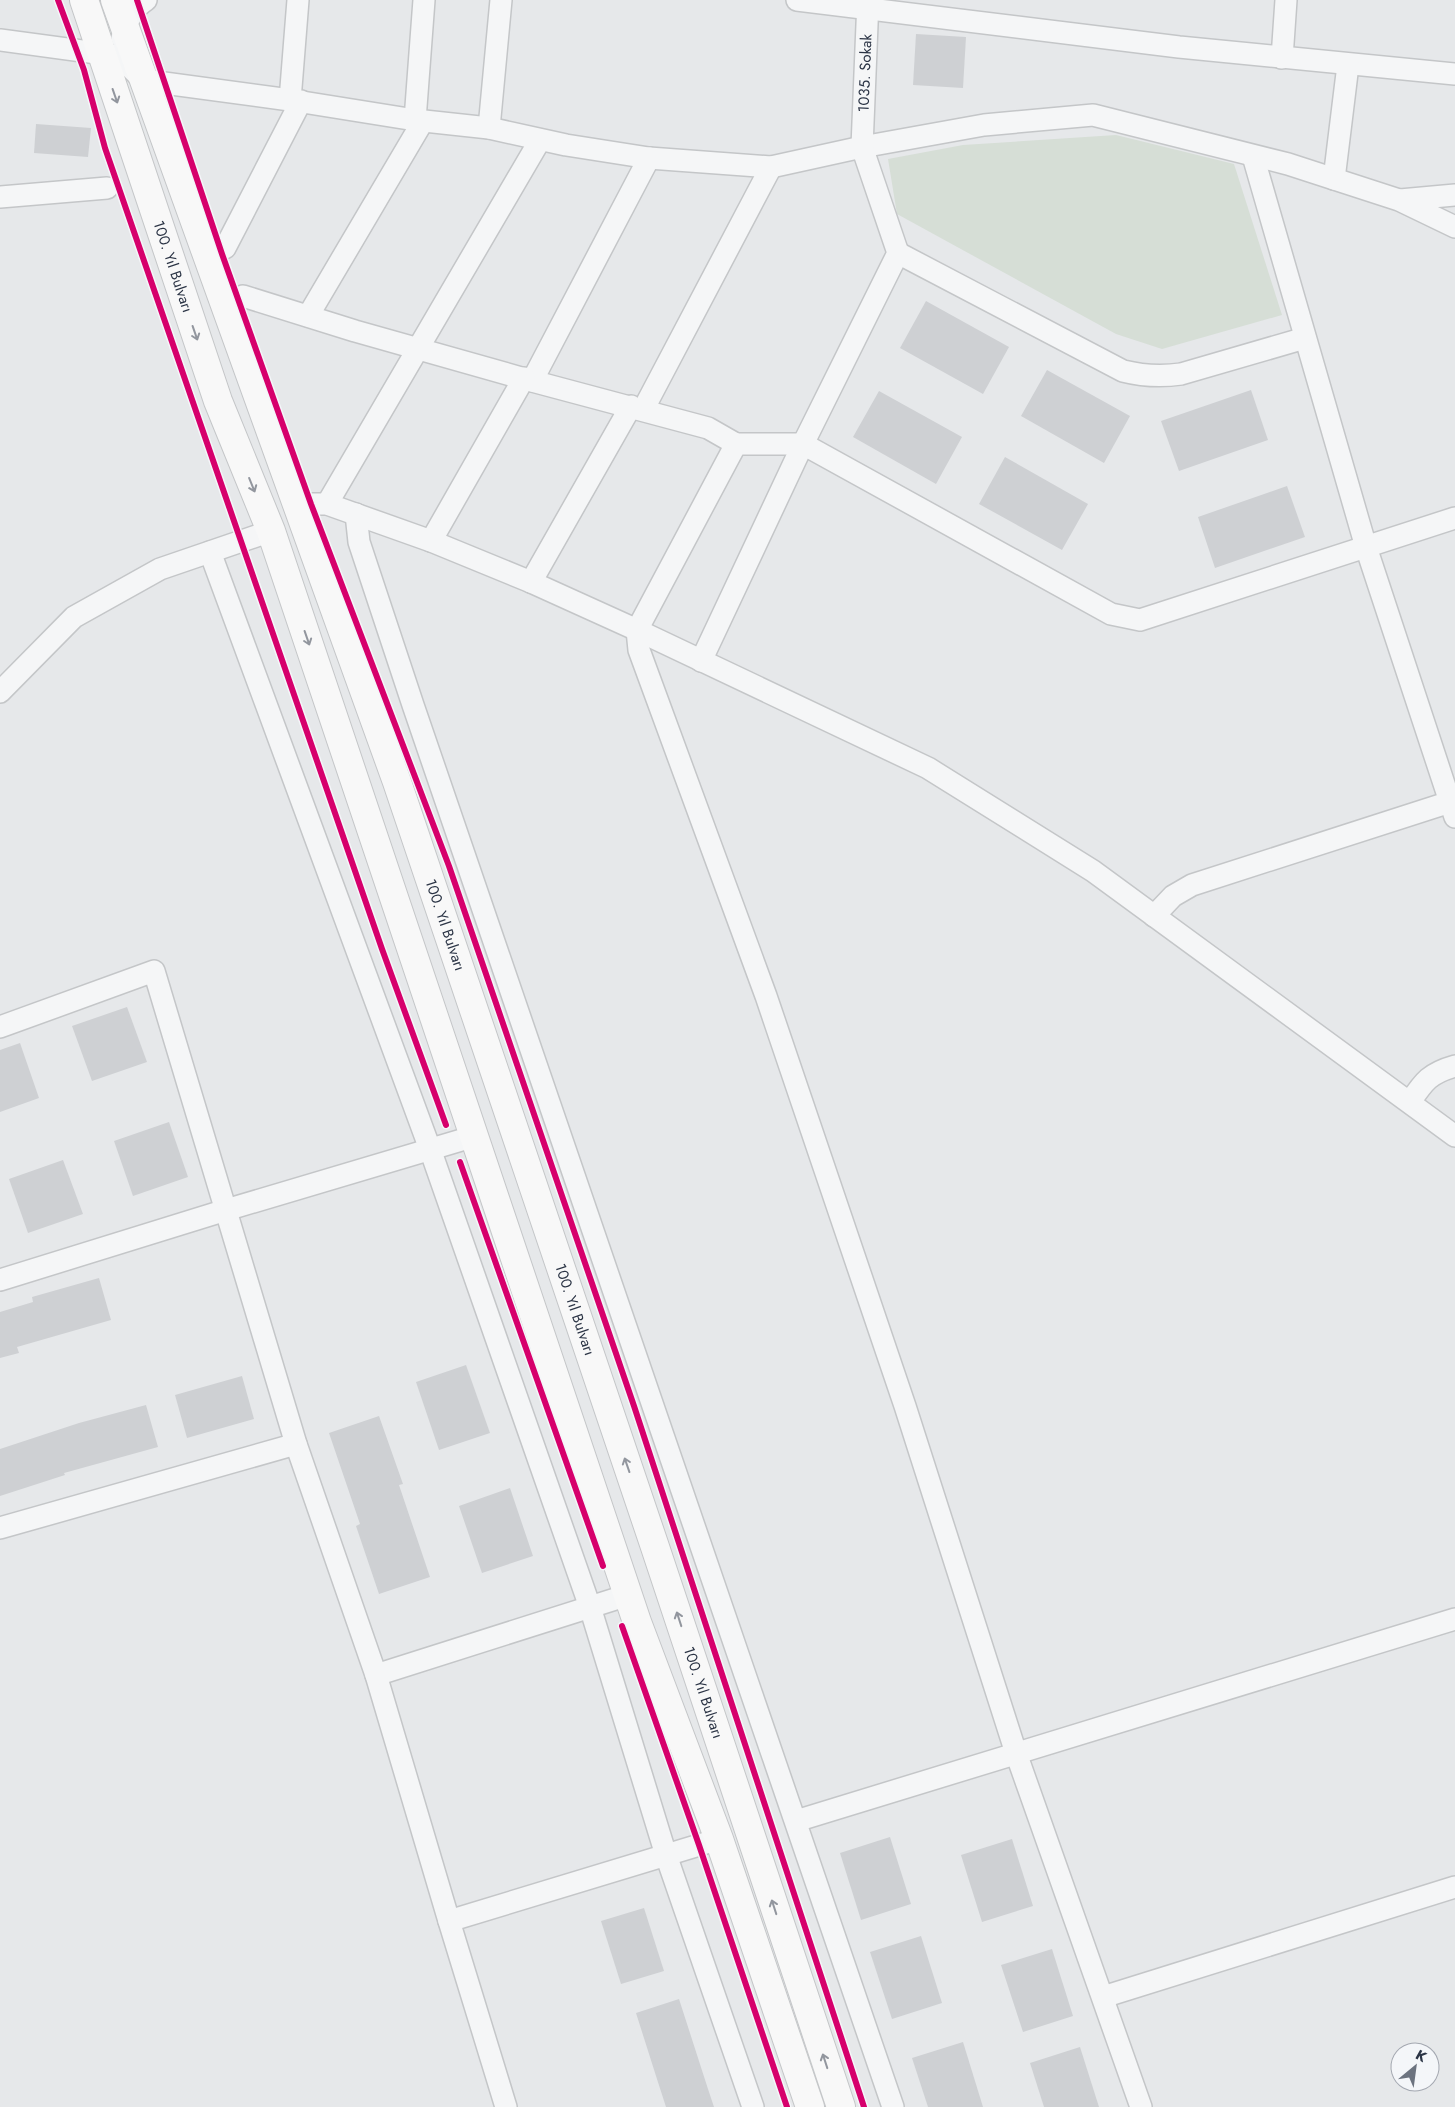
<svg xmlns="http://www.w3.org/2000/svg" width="1455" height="2107" font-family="Jost,sans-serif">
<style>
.green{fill:#d6ded6}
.building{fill:#ced0d3}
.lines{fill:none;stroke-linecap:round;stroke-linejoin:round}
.street-casing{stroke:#c4c6c8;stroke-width:24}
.secondary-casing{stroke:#c4c6c8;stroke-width:30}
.street{stroke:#f5f6f7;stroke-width:21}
.secondary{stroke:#f8f8f8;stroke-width:28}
.cycleway-casing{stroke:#f4f6f9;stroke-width:9}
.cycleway{stroke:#d6006c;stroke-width:6}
.oneway{stroke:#92969e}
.labels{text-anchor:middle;stroke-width:4;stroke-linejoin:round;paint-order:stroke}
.street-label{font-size:15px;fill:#2b3445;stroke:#f4f6f9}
</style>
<rect width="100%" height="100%" fill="#e6e8ea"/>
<polygon class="green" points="1116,135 1234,164 1282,315 1162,349 1116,334 897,214 888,159 963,145"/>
<g class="building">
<polygon points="916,34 966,37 963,88 913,85"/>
<polygon points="36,124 91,128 88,157 34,153"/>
<polygon points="926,301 1009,347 983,394 900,348"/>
<polygon points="1047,370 1130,416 1104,463 1021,416"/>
<polygon points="1251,390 1268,440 1179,471 1161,421"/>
<polygon points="879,391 962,437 936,484 853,437"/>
<polygon points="1005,457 1088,504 1062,550 979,504"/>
<polygon points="1287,486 1305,537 1215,568 1198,517"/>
<polygon points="127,1007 147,1062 92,1081 72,1026"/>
<polygon points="20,1043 39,1098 0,1112 0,1050"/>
<polygon points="169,1122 188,1177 133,1196 114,1141"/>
<polygon points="63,1160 83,1214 28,1233 9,1179"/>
<polygon points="99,1278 111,1320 17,1347 19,1353 0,1358 0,1312 33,1302 32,1297"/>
<polygon points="466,1365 490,1433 439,1450 416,1382"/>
<polygon points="242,1376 254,1419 187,1438 175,1395"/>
<polygon points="146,1405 158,1447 64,1473 65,1475 0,1496 0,1449 79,1423"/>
<polygon points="379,1416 403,1484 399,1485 430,1577 379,1594 356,1526 360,1524 329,1433"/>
<polygon points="510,1488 533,1556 482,1573 459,1506"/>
<polygon points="890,1837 911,1904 861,1920 840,1853"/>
<polygon points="1012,1839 1033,1906 982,1922 961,1855"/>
<polygon points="644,1908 664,1971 621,1984 601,1921"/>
<polygon points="921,1936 942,2003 892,2019 870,1952"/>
<polygon points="1052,1949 1073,2016 1023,2032 1001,1965"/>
<polygon points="679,1999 708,2089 714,2107 666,2107 656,2076 636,2013"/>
<polygon points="963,2042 983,2107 928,2107 912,2058"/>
<polygon points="1080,2047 1099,2107 1044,2107 1030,2063"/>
</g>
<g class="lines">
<defs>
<g id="street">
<polyline points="797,0 1179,47 1455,74"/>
<path d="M 122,38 C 126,22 133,8 146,0"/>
<polyline points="0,40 119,56 142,79 164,83 290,100 415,120 489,128 566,145 649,158 771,167 862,147 984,125 1093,115 1288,164 1399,200 1455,227"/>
<polyline points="1282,58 1286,0"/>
<polyline points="290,100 298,0"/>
<polyline points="415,120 424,0"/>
<polyline points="489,128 501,0"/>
<polyline points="1253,156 1366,547 1455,817"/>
<polyline points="1334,179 1348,65"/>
<polyline points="0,197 107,188"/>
<polyline points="1400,200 1455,195"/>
<polyline points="225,248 301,101"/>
<path d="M 898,253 L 1123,371 C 1143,376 1161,377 1181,374 L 1305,338"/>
<polyline points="243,296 355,331 532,381 649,158"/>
<polyline points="308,316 423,121"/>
<polyline points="643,410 771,167"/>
<polyline points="736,444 803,444 1111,614 1140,620 1455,518"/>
<polyline points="327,504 540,140"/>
<polyline points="299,514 311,504 327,504 431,541 531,582 637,630 736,444 708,428 532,381"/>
<polyline points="356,514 359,542 413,705 893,2107"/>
<polyline points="431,541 524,378"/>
<polyline points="210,552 430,1149 590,1607 666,1855 753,2107"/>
<polyline points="531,582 631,406"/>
<polyline points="637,630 639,650 766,996 905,1406 1016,1753 1141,2107"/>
<polyline points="637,630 928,768 1093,871 1455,1136"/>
<path id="s1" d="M 701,661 L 803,444 L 898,253 L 862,147 L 868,0"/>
<polyline points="0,692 74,617 160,569 271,531"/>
<polyline points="1154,916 1173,896 1192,885 1450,802"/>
<polyline points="0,1027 154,971 296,1444 376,1675 449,1921 506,2107"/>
<path d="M 1410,1102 C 1424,1081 1430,1073 1455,1066"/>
<polyline points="0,1280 226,1210 475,1136"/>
<polyline points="0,1528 296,1444"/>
<polyline points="376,1675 628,1595"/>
<polyline points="796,1821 1455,1619"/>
<polyline points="449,1921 719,1839"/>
<polyline points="1103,1997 1455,1887"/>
</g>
<g id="secondary">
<path id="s2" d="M 84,0 L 218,401 L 271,531 L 637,1622 L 719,1839 L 810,2107"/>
<path id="s3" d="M 115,0 L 397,782 L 655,1547 L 841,2107"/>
</g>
</defs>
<use href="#street" class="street-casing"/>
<use href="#secondary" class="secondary-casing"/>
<use href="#street" class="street"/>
<use href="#secondary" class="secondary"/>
<defs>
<g id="cycleway">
<polyline points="58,0 84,70 105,148 382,949 446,1125"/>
<polyline points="137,0 222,254 311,504 449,866 634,1406 864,2107"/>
<polyline points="460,1162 603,1566"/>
<polyline points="622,1626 699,1845 787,2107"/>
</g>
</defs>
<use href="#cycleway" class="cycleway-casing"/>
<use href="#cycleway" class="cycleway"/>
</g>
<defs><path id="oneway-shaft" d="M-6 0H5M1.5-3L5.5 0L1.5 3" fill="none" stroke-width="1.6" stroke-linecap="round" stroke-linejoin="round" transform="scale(1.25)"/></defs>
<g class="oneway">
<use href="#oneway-shaft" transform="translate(115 96) rotate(71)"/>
<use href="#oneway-shaft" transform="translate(195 333) rotate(71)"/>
<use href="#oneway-shaft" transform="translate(252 485) rotate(68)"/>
<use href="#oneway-shaft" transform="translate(307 638) rotate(71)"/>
<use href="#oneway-shaft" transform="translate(627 1465) rotate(-109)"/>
<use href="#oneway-shaft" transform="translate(679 1619) rotate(-108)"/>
<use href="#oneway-shaft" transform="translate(774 1907) rotate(-108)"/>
<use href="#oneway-shaft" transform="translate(825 2061) rotate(-108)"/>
</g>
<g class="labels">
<g class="street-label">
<text dy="5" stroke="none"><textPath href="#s1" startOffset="639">1035. Sokak</textPath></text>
<text dy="5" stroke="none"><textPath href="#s2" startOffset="281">100. Yıl Bulvarı</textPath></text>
<text dy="5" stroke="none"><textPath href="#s3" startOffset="982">100. Yıl Bulvarı</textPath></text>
<text dy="5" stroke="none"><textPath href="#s3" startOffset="1388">100. Yıl Bulvarı</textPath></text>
<text dy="5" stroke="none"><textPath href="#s3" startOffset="1792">100. Yıl Bulvarı</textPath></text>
</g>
</g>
<g transform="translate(1415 2067) rotate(29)"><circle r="24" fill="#f4f6f9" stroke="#a4a8b1"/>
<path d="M0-4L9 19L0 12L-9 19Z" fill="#6c737f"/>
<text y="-8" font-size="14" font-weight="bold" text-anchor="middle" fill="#2b3445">K</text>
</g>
</svg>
